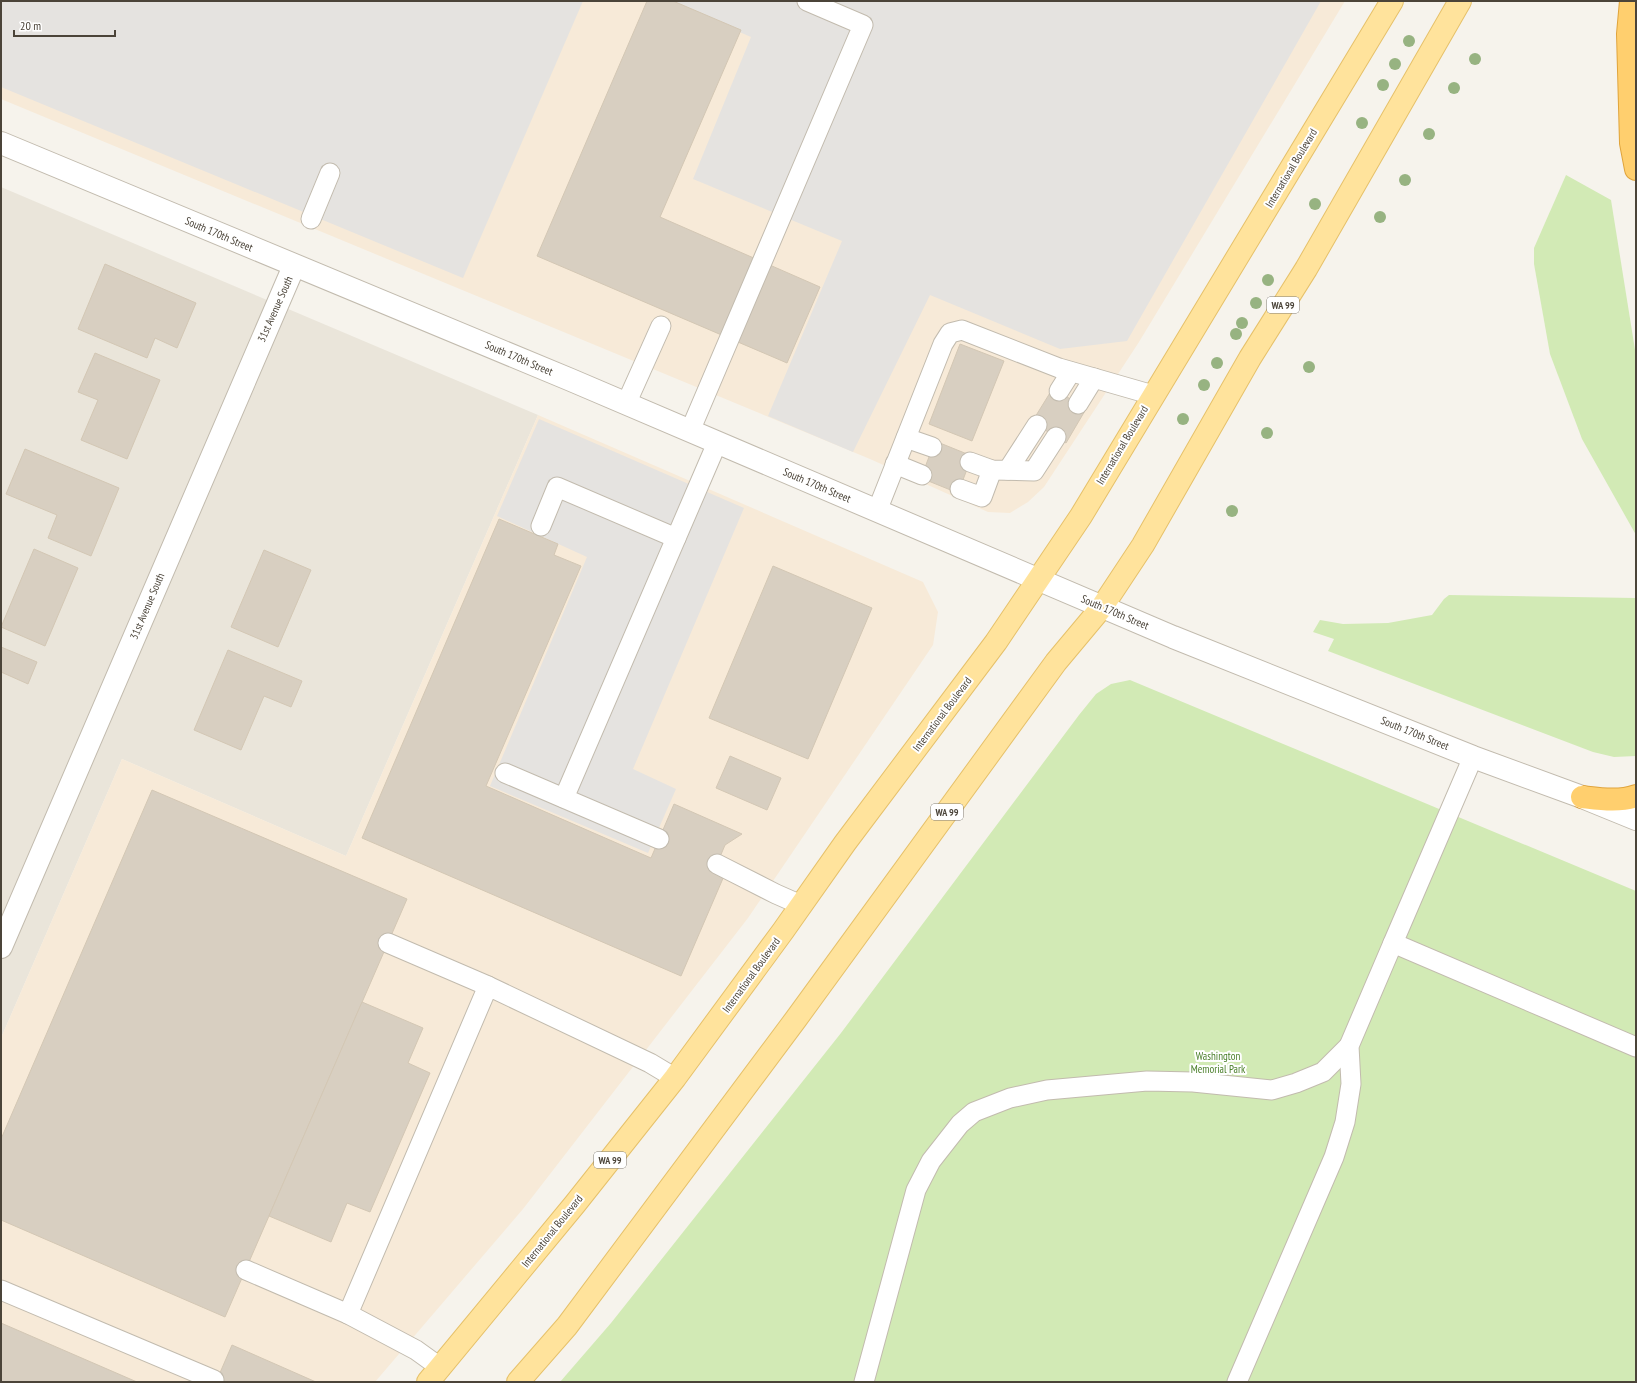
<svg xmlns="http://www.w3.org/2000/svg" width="1637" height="1383" font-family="'PT Sans Narrow',sans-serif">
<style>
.residential{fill:#eae5da}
.commercial{fill:#f7ead8}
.green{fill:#d2eab5}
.parking{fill:#e5e3e0}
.building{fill:#d8cfc1;stroke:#d3c7b4}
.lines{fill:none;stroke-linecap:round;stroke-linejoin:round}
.service-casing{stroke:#c2bbae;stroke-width:21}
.minor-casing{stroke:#c2bbae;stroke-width:24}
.tertiary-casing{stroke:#c2bbae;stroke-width:24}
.primary-casing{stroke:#e6c16a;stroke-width:24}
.motorway-casing{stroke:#e0a43c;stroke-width:24}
.service{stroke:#fff;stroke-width:19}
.minor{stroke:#fff;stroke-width:22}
.tertiary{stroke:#fff;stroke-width:22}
.primary{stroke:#ffe39c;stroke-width:22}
.motorway{stroke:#ffcf6e;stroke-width:22}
.tree{fill:#97b381}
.labels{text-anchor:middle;stroke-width:4;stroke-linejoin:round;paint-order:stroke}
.shield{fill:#fff;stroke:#817c74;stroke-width:1}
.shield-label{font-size:10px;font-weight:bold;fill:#4b4439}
.street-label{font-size:11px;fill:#4b4439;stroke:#fff}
.park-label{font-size:11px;fill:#4a7f2a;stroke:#fff}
</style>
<rect width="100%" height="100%" fill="#f6f3ec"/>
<polygon class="residential" points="1,187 538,415 346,856 122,759 1,1038"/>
<g class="commercial">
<polygon points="1,1 1345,1 1139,342 1044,487 1028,502 1010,513 988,512 870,459 1,99"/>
<polygon points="538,415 923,582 938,612 933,645 748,918 523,1209 375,1382 1,1382 1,1038 122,759 346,856"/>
</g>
<g class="green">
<polygon points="1566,175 1611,200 1636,356 1636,535 1582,439 1550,354 1534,264 1534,248"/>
<polygon points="1449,595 1636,598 1636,756 1614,757 1593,752 1328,651 1334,639 1313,632 1320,620 1343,624 1388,623 1432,615 1444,599"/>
<polygon points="1130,680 1636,891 1636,1382 560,1382 611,1323 841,1033 1079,715 1096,694 1111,684"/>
</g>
<g class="parking">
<polygon points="1,1 583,1 463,278 1,87"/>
<polygon points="668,1 1321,1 1127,341 1060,349 930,295 853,452 768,416 842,241 693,179 751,37"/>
<polygon points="539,419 744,508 633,769 676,789 648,853 490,786 587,557 497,516"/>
</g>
<g class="building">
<polygon points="647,1 673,1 741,30 660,217 820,287 787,363 537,256"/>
<polygon points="105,264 196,303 177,348 155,338 147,358 78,329"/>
<polygon points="960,344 1004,361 972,441 929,424"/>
<polygon points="95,353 160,380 127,459 81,440 98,400 78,392"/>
<polygon points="1053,388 1086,409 1066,443 1032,422"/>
<polygon points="935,441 972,456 958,493 921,478"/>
<polygon points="25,449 119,488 91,556 48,538 57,515 6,494"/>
<polygon points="499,519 558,544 554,555 581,566 486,786 651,858 674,804 742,834 725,845 717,864 724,876 681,976 362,838"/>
<polygon points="34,549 78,568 45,646 1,627"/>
<polygon points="264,550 311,570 278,647 231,627"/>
<polygon points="773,566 872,608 808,759 709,718"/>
<polygon points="1,647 37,662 28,684 1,672"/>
<polygon points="228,650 302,681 291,707 264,696 241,750 194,730"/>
<polygon points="730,756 781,778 767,810 716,788"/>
<polygon points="152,790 407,899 225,1317 1,1220 1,1139"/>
<polygon points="362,1002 423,1028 408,1063 430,1073 370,1212 347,1203 331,1242 269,1216"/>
<polygon points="1,1323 137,1382 1,1382"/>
<polygon points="232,1345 316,1382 216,1382"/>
</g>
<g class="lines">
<defs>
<g id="service">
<polyline points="311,219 330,173"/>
<polyline points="1059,391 1071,372"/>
<polyline points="626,404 661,326"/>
<polyline points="1078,404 1094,378"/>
<polyline points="690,431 863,25 807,1"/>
<polyline points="906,438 932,447"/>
<polyline points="970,462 992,470 1034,471 1056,437"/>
<polyline points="895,464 922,475"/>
<polyline points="1008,470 1037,425"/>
<polyline points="960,489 982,497 992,470"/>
<polyline points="877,511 943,344 950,333 962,330 1059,368 1153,395"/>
<polyline points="541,526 557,487 676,538"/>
<polyline points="1473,757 1393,943 1636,1047"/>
<polyline points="505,773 659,839"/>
<polyline points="564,798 717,443"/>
<polyline points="717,864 776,894 801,905"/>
<polyline points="388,943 488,986"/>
<polyline points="246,1270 348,1314"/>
<polyline points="1,1290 214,1380"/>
<polyline points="441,1368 416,1350 348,1314 488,986 650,1063 675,1078"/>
<polyline points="864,1382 916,1190 931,1161 960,1124 974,1112 1010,1098 1047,1090 1147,1081 1193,1082 1272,1090 1296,1083 1323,1072 1349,1046"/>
<polyline points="1237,1382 1334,1157 1345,1122 1351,1084 1349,1046 1393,943"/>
</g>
<polyline id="minor" points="1,947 294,266"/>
<polyline id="tertiary" points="1,143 571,380 1173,637 1473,757 1582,797 1636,819"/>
<g id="primary">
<polyline points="428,1382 575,1204 675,1078 783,931 845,843 996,642 1081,516 1392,1"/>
<polyline points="518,1382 567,1326 796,1019 1056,662 1102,607 1143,545 1250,358 1306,269 1460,1"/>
</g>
<g id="motorway">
<polyline points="1631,1 1628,34 1631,143 1636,169"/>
<path d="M 1582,797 C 1600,799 1619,802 1636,796"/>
</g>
</defs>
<use href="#service" class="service-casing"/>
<use href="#minor" class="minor-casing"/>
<use href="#tertiary" class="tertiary-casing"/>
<use href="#primary" class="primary-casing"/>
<use href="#motorway" class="motorway-casing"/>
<use href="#service" class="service"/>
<use href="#minor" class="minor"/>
<use href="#tertiary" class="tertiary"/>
<use href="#primary" class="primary"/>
<use href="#motorway" class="motorway"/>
</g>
<g class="tree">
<circle cx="1409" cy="41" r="6"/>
<circle cx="1475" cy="59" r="6"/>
<circle cx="1395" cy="64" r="6"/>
<circle cx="1383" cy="85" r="6"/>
<circle cx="1454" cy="88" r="6"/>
<circle cx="1362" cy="123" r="6"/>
<circle cx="1429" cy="134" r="6"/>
<circle cx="1405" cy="180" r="6"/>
<circle cx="1315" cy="204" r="6"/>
<circle cx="1380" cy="217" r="6"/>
<circle cx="1268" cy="280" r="6"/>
<circle cx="1256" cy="303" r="6"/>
<circle cx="1242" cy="323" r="6"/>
<circle cx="1236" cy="334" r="6"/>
<circle cx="1217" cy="363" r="6"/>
<circle cx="1309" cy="367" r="6"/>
<circle cx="1204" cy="385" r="6"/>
<circle cx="1183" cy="419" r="6"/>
<circle cx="1267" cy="433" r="6"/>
<circle cx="1232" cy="511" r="6"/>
</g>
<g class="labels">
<g class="shield">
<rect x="1267" y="297" width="32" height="16" rx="3"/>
<rect x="931" y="804" width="32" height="16" rx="3"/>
<rect x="594" y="1152" width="32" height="16" rx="3"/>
</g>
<g class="shield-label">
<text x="1283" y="309">WA 99</text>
<text x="947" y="816">WA 99</text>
<text x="610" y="1164">WA 99</text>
</g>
<g class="street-label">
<text transform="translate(1291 168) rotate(-59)" y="4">International Boulevard</text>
<text transform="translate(219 234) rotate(23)" y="4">South 170th Street</text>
<text transform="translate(275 309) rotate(-66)" y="4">31st Avenue South</text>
<text transform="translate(519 358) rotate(23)" y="4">South 170th Street</text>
<text transform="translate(1122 445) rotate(-59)" y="4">International Boulevard</text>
<text transform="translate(817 485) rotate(23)" y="4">South 170th Street</text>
<text transform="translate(147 606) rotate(-67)" y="4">31st Avenue South</text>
<text transform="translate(1115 612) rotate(23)" y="4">South 170th Street</text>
<text transform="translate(942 714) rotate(-53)" y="4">International Boulevard</text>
<text transform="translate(1415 733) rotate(22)" y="4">South 170th Street</text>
<text transform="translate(751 975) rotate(-54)" y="4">International Boulevard</text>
<text transform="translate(552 1231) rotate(-51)" y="4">International Boulevard</text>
</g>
<g class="park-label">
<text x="1218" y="1060">Washington<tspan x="1218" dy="13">Memorial Park</tspan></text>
</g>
</g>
<rect width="1637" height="1383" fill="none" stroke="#4b4439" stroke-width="4"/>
<path d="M14 30v6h101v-6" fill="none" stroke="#4b4439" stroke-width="2"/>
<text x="20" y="30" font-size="12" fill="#4b4439" stroke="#ffffff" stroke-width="3" paint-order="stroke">20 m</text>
</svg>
